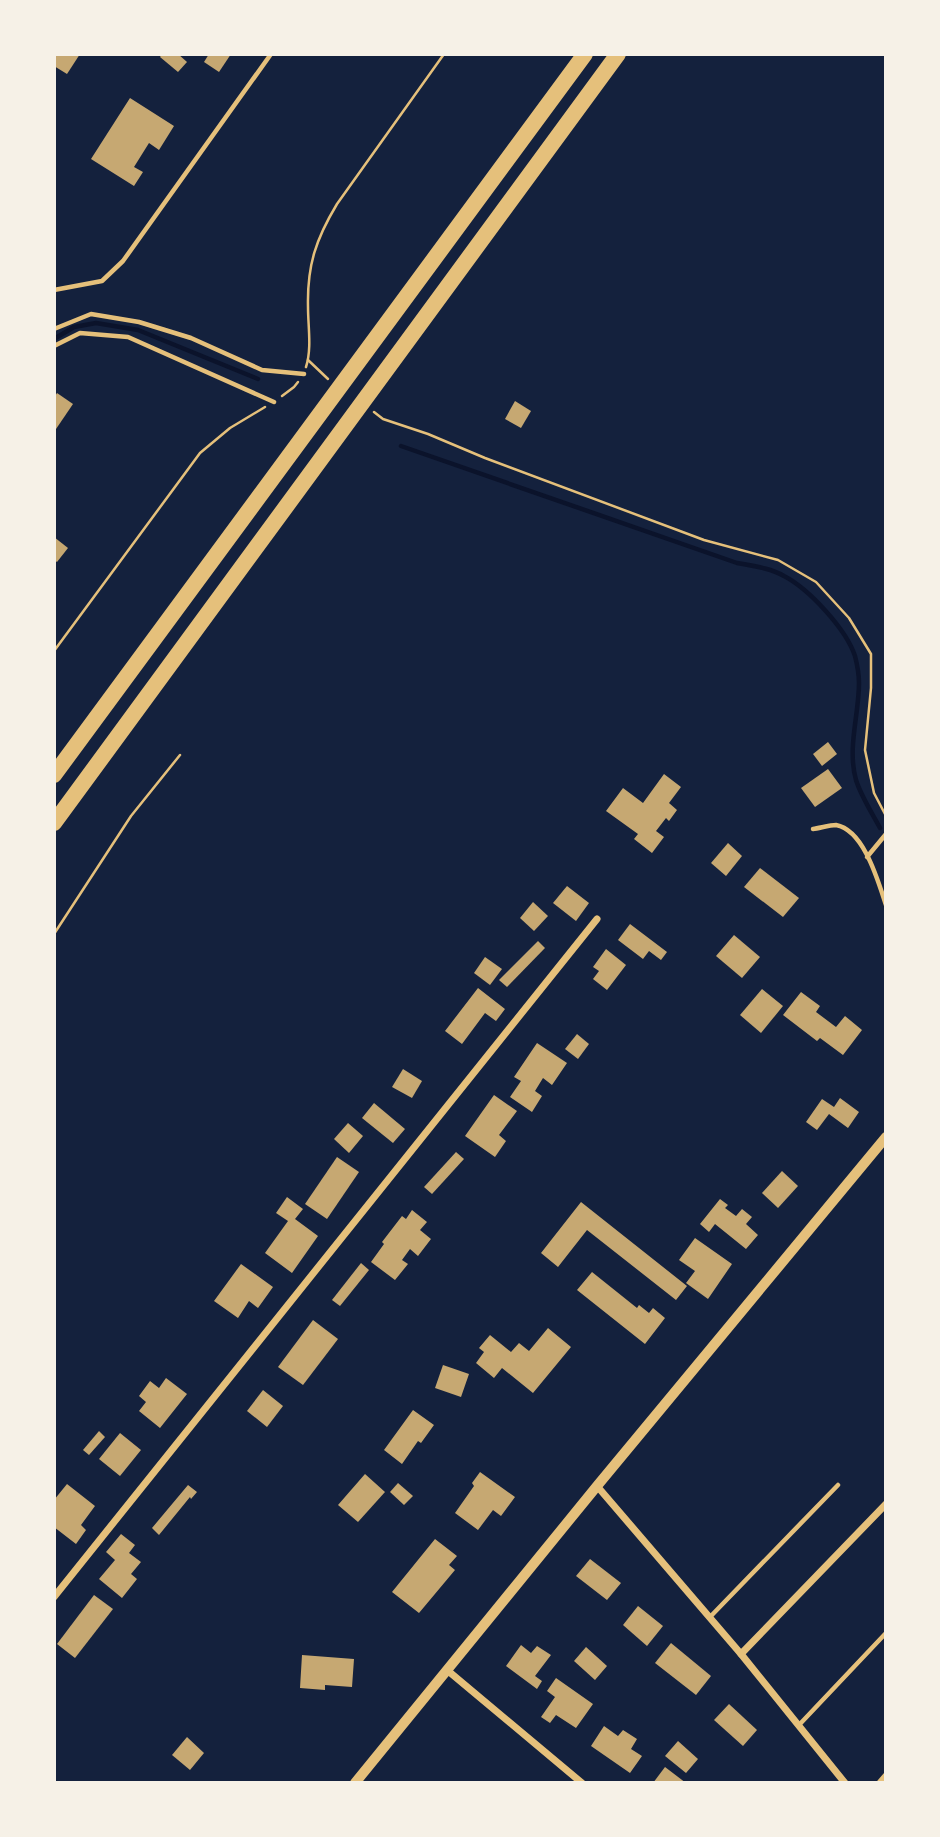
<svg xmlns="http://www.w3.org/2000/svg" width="940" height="1837" font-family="Ubuntu,sans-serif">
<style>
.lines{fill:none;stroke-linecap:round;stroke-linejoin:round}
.stream{stroke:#0b132b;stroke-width:4.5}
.building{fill:#c6a872}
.path{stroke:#e5c07b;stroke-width:2.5}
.service{stroke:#e5c07b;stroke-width:4.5}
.minor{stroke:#e5c07b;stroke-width:7}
.tertiary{stroke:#e5c07b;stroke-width:10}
.motorway{stroke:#e5c07b;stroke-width:16}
</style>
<rect width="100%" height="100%" fill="#14213d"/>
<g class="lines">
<g class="stream">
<polyline points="54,339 74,327 96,323 138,330 258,379"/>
<path d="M 401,446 L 737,563 C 753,566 770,568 784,576 C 809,589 846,629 855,656 C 857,664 859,674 859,683 C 859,715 847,748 856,780 C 861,796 872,813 880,828"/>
</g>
</g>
<g class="building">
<polygon points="54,54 80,54 67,74 54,66"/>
<polygon points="162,54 178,54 187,62 178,72 160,57"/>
<polygon points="209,54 231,54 219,72 204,62"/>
<polygon points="130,98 174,126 159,150 149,143 134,167 143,172 134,186 91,159"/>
<polygon points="57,393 73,404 54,432 54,398"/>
<polygon points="515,401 531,411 521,428 505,419"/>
<polygon points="54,537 68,548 57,562 54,560"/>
<polygon points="828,742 837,754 822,766 813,754"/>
<polygon points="828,769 842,788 815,807 801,788"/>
<polygon points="664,774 681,787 669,803 677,810 669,821 666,818 656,831 664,837 652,853 634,839 638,834 606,811 623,788 643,803"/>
<polygon points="728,843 742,856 726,876 711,863"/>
<polygon points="760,868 799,898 783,917 744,887"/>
<polygon points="567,886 589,903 576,921 553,903"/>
<polygon points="533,902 548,916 534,931 520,918"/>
<polygon points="630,924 667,952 661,960 649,951 643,959 618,940"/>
<polygon points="734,935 760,957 742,978 716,956"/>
<polygon points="538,941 545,948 507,987 499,980"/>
<polygon points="606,949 626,965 607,990 593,979 599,971 593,967"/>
<polygon points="485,957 502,969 490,985 474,973"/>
<polygon points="478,988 505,1009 496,1021 485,1013 462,1044 445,1031"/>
<polygon points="762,989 783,1006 761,1033 740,1015"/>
<polygon points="801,992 820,1006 816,1012 836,1027 845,1016 862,1030 843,1055 820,1038 817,1041 783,1015"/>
<polygon points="577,1034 589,1044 578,1059 565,1049"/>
<polygon points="537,1043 567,1063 552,1085 543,1078 535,1091 542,1096 532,1112 510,1097 521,1081 514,1077"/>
<polygon points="403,1069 422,1081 412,1098 392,1087"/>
<polygon points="494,1095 517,1111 499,1135 506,1141 495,1157 465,1136"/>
<polygon points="840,1098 859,1112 848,1128 829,1114 817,1130 806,1122 822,1099 834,1107"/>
<polygon points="374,1103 405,1129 393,1143 362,1118"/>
<polygon points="348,1123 363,1136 349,1153 334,1139"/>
<polygon points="456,1152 464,1159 432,1194 424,1187"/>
<polygon points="337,1157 359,1172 327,1219 305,1204"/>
<polygon points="782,1171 798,1186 778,1208 762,1193"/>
<polygon points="287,1197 303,1209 295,1219 318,1236 292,1273 265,1253 288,1221 276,1213"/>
<polygon points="720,1199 728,1205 725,1208 736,1216 742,1209 752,1217 746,1224 758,1235 746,1249 715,1224 709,1232 700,1224"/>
<polygon points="581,1202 687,1286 676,1300 587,1230 558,1267 541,1253"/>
<polygon points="412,1210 427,1222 420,1230 431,1239 418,1256 410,1249 402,1260 408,1264 395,1280 371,1262 384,1244 382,1242 402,1216 406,1219"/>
<polygon points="695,1238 732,1264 708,1299 686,1283 695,1271 679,1260"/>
<polygon points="361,1263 369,1270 340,1306 332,1300"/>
<polygon points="241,1264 273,1287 258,1308 249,1301 238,1318 214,1301"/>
<polygon points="592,1272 637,1308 639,1305 649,1313 653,1308 665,1318 645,1344 577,1290"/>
<polygon points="313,1320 338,1339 303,1385 278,1367"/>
<polygon points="548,1328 571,1347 533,1393 502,1368 494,1378 476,1363 484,1352 479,1348 490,1335 511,1352 519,1343 529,1351"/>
<polygon points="443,1365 469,1374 461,1397 435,1388"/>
<polygon points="166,1378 187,1394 160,1428 139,1411 146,1402 139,1396 150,1381 159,1388"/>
<polygon points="263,1390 283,1406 267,1427 247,1411"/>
<polygon points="413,1410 434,1425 421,1443 418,1441 402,1464 384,1450"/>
<polygon points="99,1431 105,1437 89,1455 83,1450"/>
<polygon points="120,1433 141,1450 120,1476 99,1459"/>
<polygon points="480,1472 515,1497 501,1516 493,1510 478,1530 455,1513 474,1486 472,1483"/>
<polygon points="365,1474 385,1492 358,1522 338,1505"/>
<polygon points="398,1483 413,1496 404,1505 390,1492"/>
<polygon points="67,1484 95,1506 81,1525 86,1530 76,1544 54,1527 54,1500"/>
<polygon points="188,1485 197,1492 191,1499 190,1497 159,1535 152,1528"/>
<polygon points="121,1534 135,1545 129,1553 141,1562 131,1574 137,1579 122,1598 99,1579 115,1560 106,1552"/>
<polygon points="435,1539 457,1556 449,1565 455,1570 419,1613 392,1592"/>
<polygon points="590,1559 621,1583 607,1600 576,1576"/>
<polygon points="94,1595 113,1609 75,1658 57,1644"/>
<polygon points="638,1606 663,1626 647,1646 623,1625"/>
<polygon points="671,1643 711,1676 696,1695 655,1663"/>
<polygon points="521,1645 531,1653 537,1646 551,1655 535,1676 542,1681 537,1689 506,1666"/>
<polygon points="586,1647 607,1666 595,1680 574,1661"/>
<polygon points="302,1655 354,1659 352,1687 325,1685 325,1690 300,1688"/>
<polygon points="556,1678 593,1704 576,1728 556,1715 550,1723 541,1717 555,1697 547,1691"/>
<polygon points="729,1704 757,1730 743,1746 714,1720"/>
<polygon points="604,1726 618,1736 623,1730 637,1739 631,1749 642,1756 630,1773 591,1746"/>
<polygon points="187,1737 204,1753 190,1770 172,1755"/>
<polygon points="678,1741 698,1759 686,1773 665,1756"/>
<polygon points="665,1767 686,1783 653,1783"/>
</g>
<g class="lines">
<g class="path">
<polyline points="308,360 328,379"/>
<path d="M 306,367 C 312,348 308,327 308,307 C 307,265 316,239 337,204 L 444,54"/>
<polyline points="282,396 294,387 298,382"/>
<polyline points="374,412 383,419 428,434 485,458 704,540 778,560 816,582 849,618 871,654 871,688 865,750 874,793 886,816"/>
<polyline points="54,651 200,453 230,428 265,407"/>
<polyline points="54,934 131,816 180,755"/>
</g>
<g class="service">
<polyline points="54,290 102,281 123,261 271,54"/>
<polyline points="54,329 91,314 139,322 191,338 262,370 304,374"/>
<polyline points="54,346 80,333 128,337 274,402"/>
<path d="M 813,829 C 820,828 830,825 836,825 C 864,830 878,881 886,905"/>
<polyline points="867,857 886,834"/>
<polyline points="710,1617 838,1485"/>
<polyline points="799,1725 886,1633"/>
</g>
<g class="minor">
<polyline points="597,1486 741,1654 845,1783"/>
<polyline points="54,1597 597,919"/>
<polyline points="741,1654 886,1504"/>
<polyline points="447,1670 582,1783"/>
<polyline points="880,1783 886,1776"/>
</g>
<polyline class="tertiary" points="355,1783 597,1486 886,1137"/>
<g class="motorway">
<polyline points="54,775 585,54"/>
<polyline points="54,823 618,54"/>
</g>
</g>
<rect width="940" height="1837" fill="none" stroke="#f6f1e7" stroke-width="112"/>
</svg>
